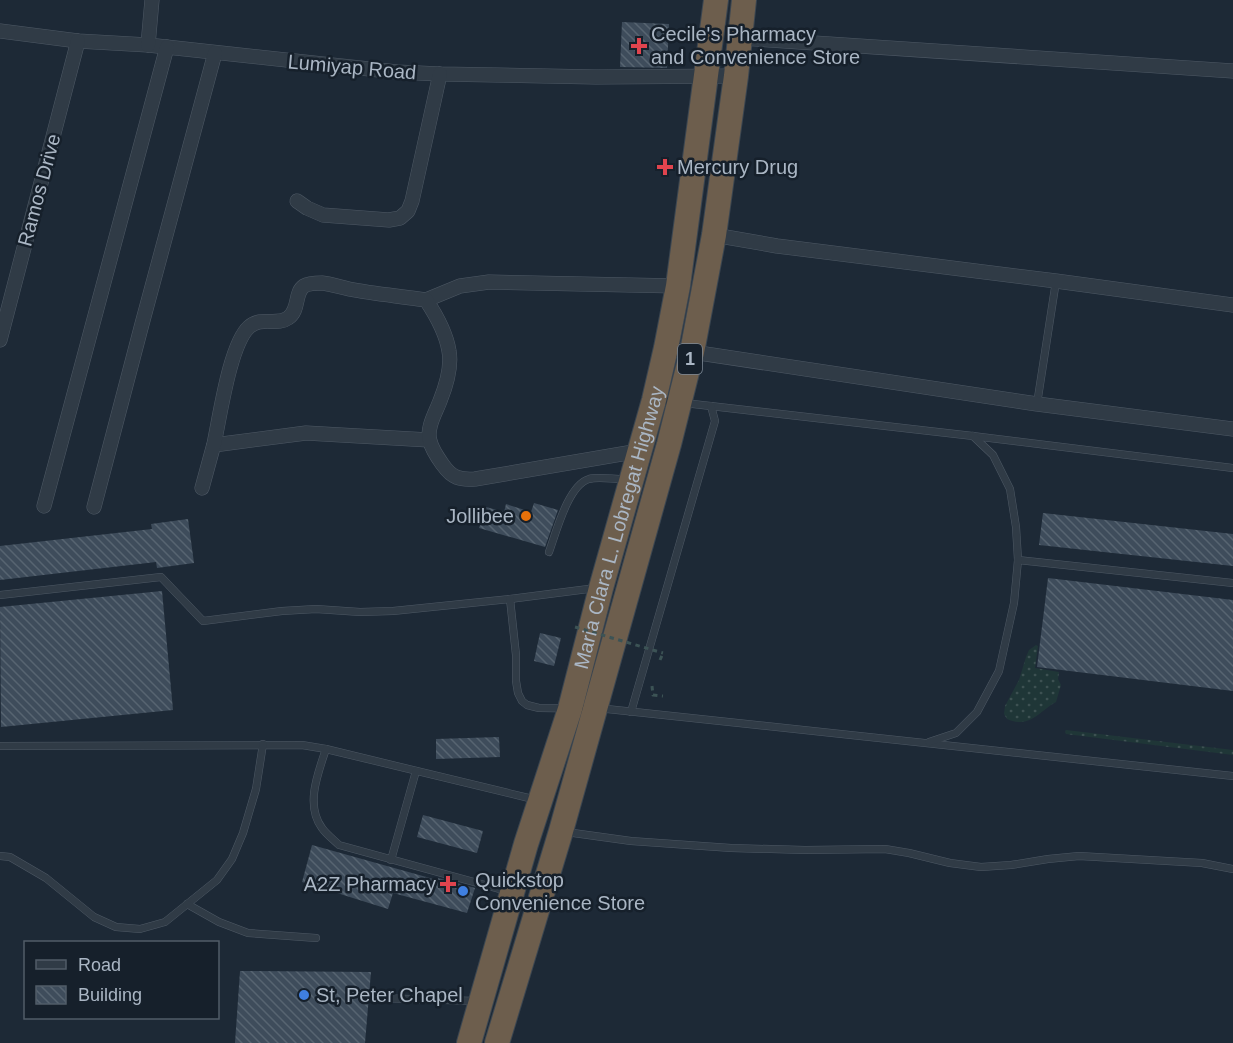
<svg xmlns="http://www.w3.org/2000/svg" width="1233" height="1043" font-family="Arial,sans-serif">
<style>
.green{fill:url(#green-dots)}
.building{fill:url(#building-back-hatch)}
.lines{fill:none;stroke-linecap:round;stroke-linejoin:round}
.lane-casing{stroke:#4e5965;stroke-width:8}
.street-casing{stroke:#4e5965;stroke-width:15}
.highway-casing{stroke:#3b4651;stroke-width:26}
.path{stroke:#3c5355;stroke-width:3;stroke-dasharray:4.5 4.5;stroke-linecap:butt}
.lane{stroke:#303b46;stroke-width:7}
.street{stroke:#303b46;stroke-width:14}
.highway{stroke:#6d5e4d;stroke-width:24}
.path-bridge{stroke:#3c5355;stroke-width:3;stroke-dasharray:4.5 4.5;stroke-linecap:butt}
.health-dot{fill:#e0444e;stroke:#16202b;stroke-width:2}
.food-dot{fill:#e8710a;stroke:#16202b;stroke-width:2}
.shop-dot{fill:#3f7fe0;stroke:#16202b;stroke-width:2}
.labels{text-anchor:middle;stroke-width:5;stroke-linejoin:round;paint-order:stroke}
.shield{fill:#16202b;stroke:#7e8996;stroke-width:1.5}
.shield-label{font-size:18px;font-weight:bold;fill:#aab6c4}
.poi-label{font-size:20px;fill:#aab6c4;stroke:#16202b;text-anchor:start}
.street-label{font-size:20px;fill:#aab6c4;stroke:#16202b}
</style>
<defs>
<pattern id="green-dots" width="8" height="8" patternUnits="userSpaceOnUse" patternTransform="scale(1.5)"><rect width="8" height="8" fill="#1f3637"/><path d="M2 2h.1M6 6h.1" fill="none" stroke="#3d5152" stroke-width="1.8" stroke-linecap="round"/></pattern>
<pattern id="building-back-hatch" width="6" height="6" patternUnits="userSpaceOnUse" patternTransform="scale(1.5)"><rect width="6" height="6" fill="#3e4c5b"/><path d="M-1 5l2 2M0 0l6 6M5-1l2 2" fill="none" stroke="#576471"/></pattern>
</defs>
<rect width="100%" height="100%" fill="#1d2936"/>
<g class="green">
<path d="M 1036,645 L 1038,646 L 1035,668 L 1059,672 L 1058,679 L 1061,685 L 1056,702 C 1038,712 1030,729 1007,719 L 1004,714 L 1005,706 L 1019,680 L 1026,657 L 1029,650 Z"/>
<polygon points="1066,730 1233,750 1233,755 1066,734 1065,732"/>
</g>
<g class="building">
<polygon points="622,22 669,24 667,68 620,67"/>
<polygon points="534,503 558,510 545,547 479,528 486,507 504,512 506,504 531,512"/>
<polygon points="1043,513 1233,534 1233,566 1039,545"/>
<polygon points="188,519 194,563 157,568 156,562 0,580 0,546 152,529 151,524"/>
<polygon points="1048,578 1233,600 1233,691 1037,667"/>
<polygon points="162,591 173,710 1,727 0,607"/>
<polygon points="540,633 561,638 554,666 534,661"/>
<polygon points="499,737 500,757 436,759 436,739"/>
<polygon points="423,815 483,831 477,853 417,837"/>
<polygon points="312,845 437,880 438,878 475,888 467,913 393,893 388,909 302,882"/>
<polygon points="240,971 371,972 365,1043 235,1043"/>
</g>
<g class="lines">
<defs>
<g id="lane">
<polyline points="658,400 973,436 1233,468"/>
<polyline points="1037,404 1056,281"/>
<path d="M 549,552 C 556,533 568,485 589,479 C 597,477 618,479 627,480"/>
<polyline points="1018,560 1233,583"/>
<polyline points="0,595 161,577 203,621 282,611 316,609 360,612 393,611 510,599 596,588"/>
<polyline points="510,599 516,655 516,681 518,693 522,701 527,705 539,708 607,709 1233,776"/>
<polyline points="631,712 715,421 711,406"/>
<polyline points="929,742 956,733 977,712 999,671 1014,603 1018,560 1016,527 1010,489 993,455 973,436"/>
<polyline points="0,746 302,745 326,749 537,800"/>
<path d="M 326,749 C 318,773 305,805 322,828 C 326,834 334,840 339,845 L 510,892"/>
<polyline points="566,832 631,841 731,848 805,850 885,849 909,853 950,863 981,867 1011,865 1048,859 1079,856 1202,863 1233,869"/>
<polyline points="0,856 10,857 46,878 94,917 116,927 140,929 165,922 217,880 232,859 243,833 256,789 263,744"/>
<polyline points="391,860 416,771"/>
<polyline points="187,904 219,922 248,933 316,938"/>
<polyline points="377,998 477,1001"/>
</g>
<g id="street">
<polyline points="0,31 78,41 148,45 397,72 440,74 596,77 736,76"/>
<polyline points="740,38 1233,71"/>
<polyline points="148,45 152,0"/>
<polyline points="297,201 307,208 323,215 389,220 400,218 408,211 412,201 440,74"/>
<polyline points="714,235 777,246 1056,281 1233,305"/>
<polyline points="426,300 460,286 489,282 678,286"/>
<polyline points="0,340 78,41"/>
<polyline points="666,348 1037,404 1233,429"/>
<polyline points="214,445 306,433 429,440"/>
<path d="M 202,488 C 206,473 210,459 214,444 C 220,416 230,344 249,327 C 261,316 277,326 288,318 C 300,310 294,293 304,286 C 309,283 317,283 322,283 C 331,284 340,287 349,289 C 374,294 400,296 426,300 C 436,315 446,332 449,351 C 452,367 446,386 440,401 C 436,412 426,428 430,441 C 432,450 438,458 443,465 C 452,478 460,480 475,479 L 639,451"/>
<polyline points="44,506 167,47"/>
<polyline points="94,507 142,324 215,53"/>
</g>
<g id="highway">
<path id="s1" d="M 469,1043 L 526,844 L 570,709 L 601,588 L 654,400 L 666,348 L 678,286 L 716,0"/>
<polyline points="497,1043 561,831 669,444 692,352 714,235 736,76 744,0"/>
</g>
</defs>
<use href="#lane" class="lane-casing"/>
<use href="#street" class="street-casing"/>
<use href="#highway" class="highway-casing"/>
<g class="path">
<polyline points="660,660 663,653"/>
<polyline points="652,686 653,695 663,696"/>
</g>
<use href="#lane" class="lane"/>
<use href="#street" class="street"/>
<use href="#highway" class="highway"/>
<polyline class="path-bridge" points="575,627 663,653"/>
</g>
<g class="health-dot">
<path d="M636 37h6v6h6v6h-6v6h-6v-6h-6v-6h6z"/>
<path d="M662 158h6v6h6v6h-6v6h-6v-6h-6v-6h6z"/>
<path d="M445 875h6v6h6v6h-6v6h-6v-6h-6v-6h6z"/>
</g>
<circle class="food-dot" cx="526" cy="516" r="6"/>
<g class="shop-dot">
<circle cx="463" cy="891" r="6"/>
<circle cx="304" cy="995" r="6"/>
</g>
<g class="labels">
<rect class="shield" x="678" y="344" width="24" height="30" rx="4.5"/>
<g class="shield-label">
<text x="690" y="365">1</text>
</g>
<g class="poi-label">
<text x="651" y="41">Cecile's Pharmacy<tspan x="651" dy="23">and Convenience Store</tspan></text>
<text x="677" y="174">Mercury Drug</text>
<text x="514" y="523" text-anchor="end">Jollibee</text>
<text x="475" y="887">Quickstop<tspan x="475" dy="23">Convenience Store</tspan></text>
<text x="436" y="891" text-anchor="end">A2Z Pharmacy</text>
<text x="316" y="1002">St, Peter Chapel</text>
</g>
<g class="street-label">
<text transform="translate(352 67) rotate(5)" y="7">Lumiyap Road</text>
<text transform="translate(39 190) rotate(-75)" y="7">Ramos Drive</text>
<text dy="7" stroke="none"><textPath href="#s1" startOffset="537">Maria Clara L. Lobregat Highway</textPath></text>
</g>
</g>
<rect x="24" y="941" width="195" height="78" fill="#16202b" stroke="#515c68" stroke-width="1.5"/>
<rect x="36" y="960" width="30" height="9" fill="#303b46" stroke="#515c68" stroke-width="1.5"/>
<text x="78" y="971" font-size="18" fill="#aab6c4">Road</text>
<rect x="36" y="986" width="30" height="18" fill="url(#building-back-hatch)" stroke="#515c68" stroke-width="1.5"/>
<text x="78" y="1001" font-size="18" fill="#aab6c4">Building</text>
</svg>
